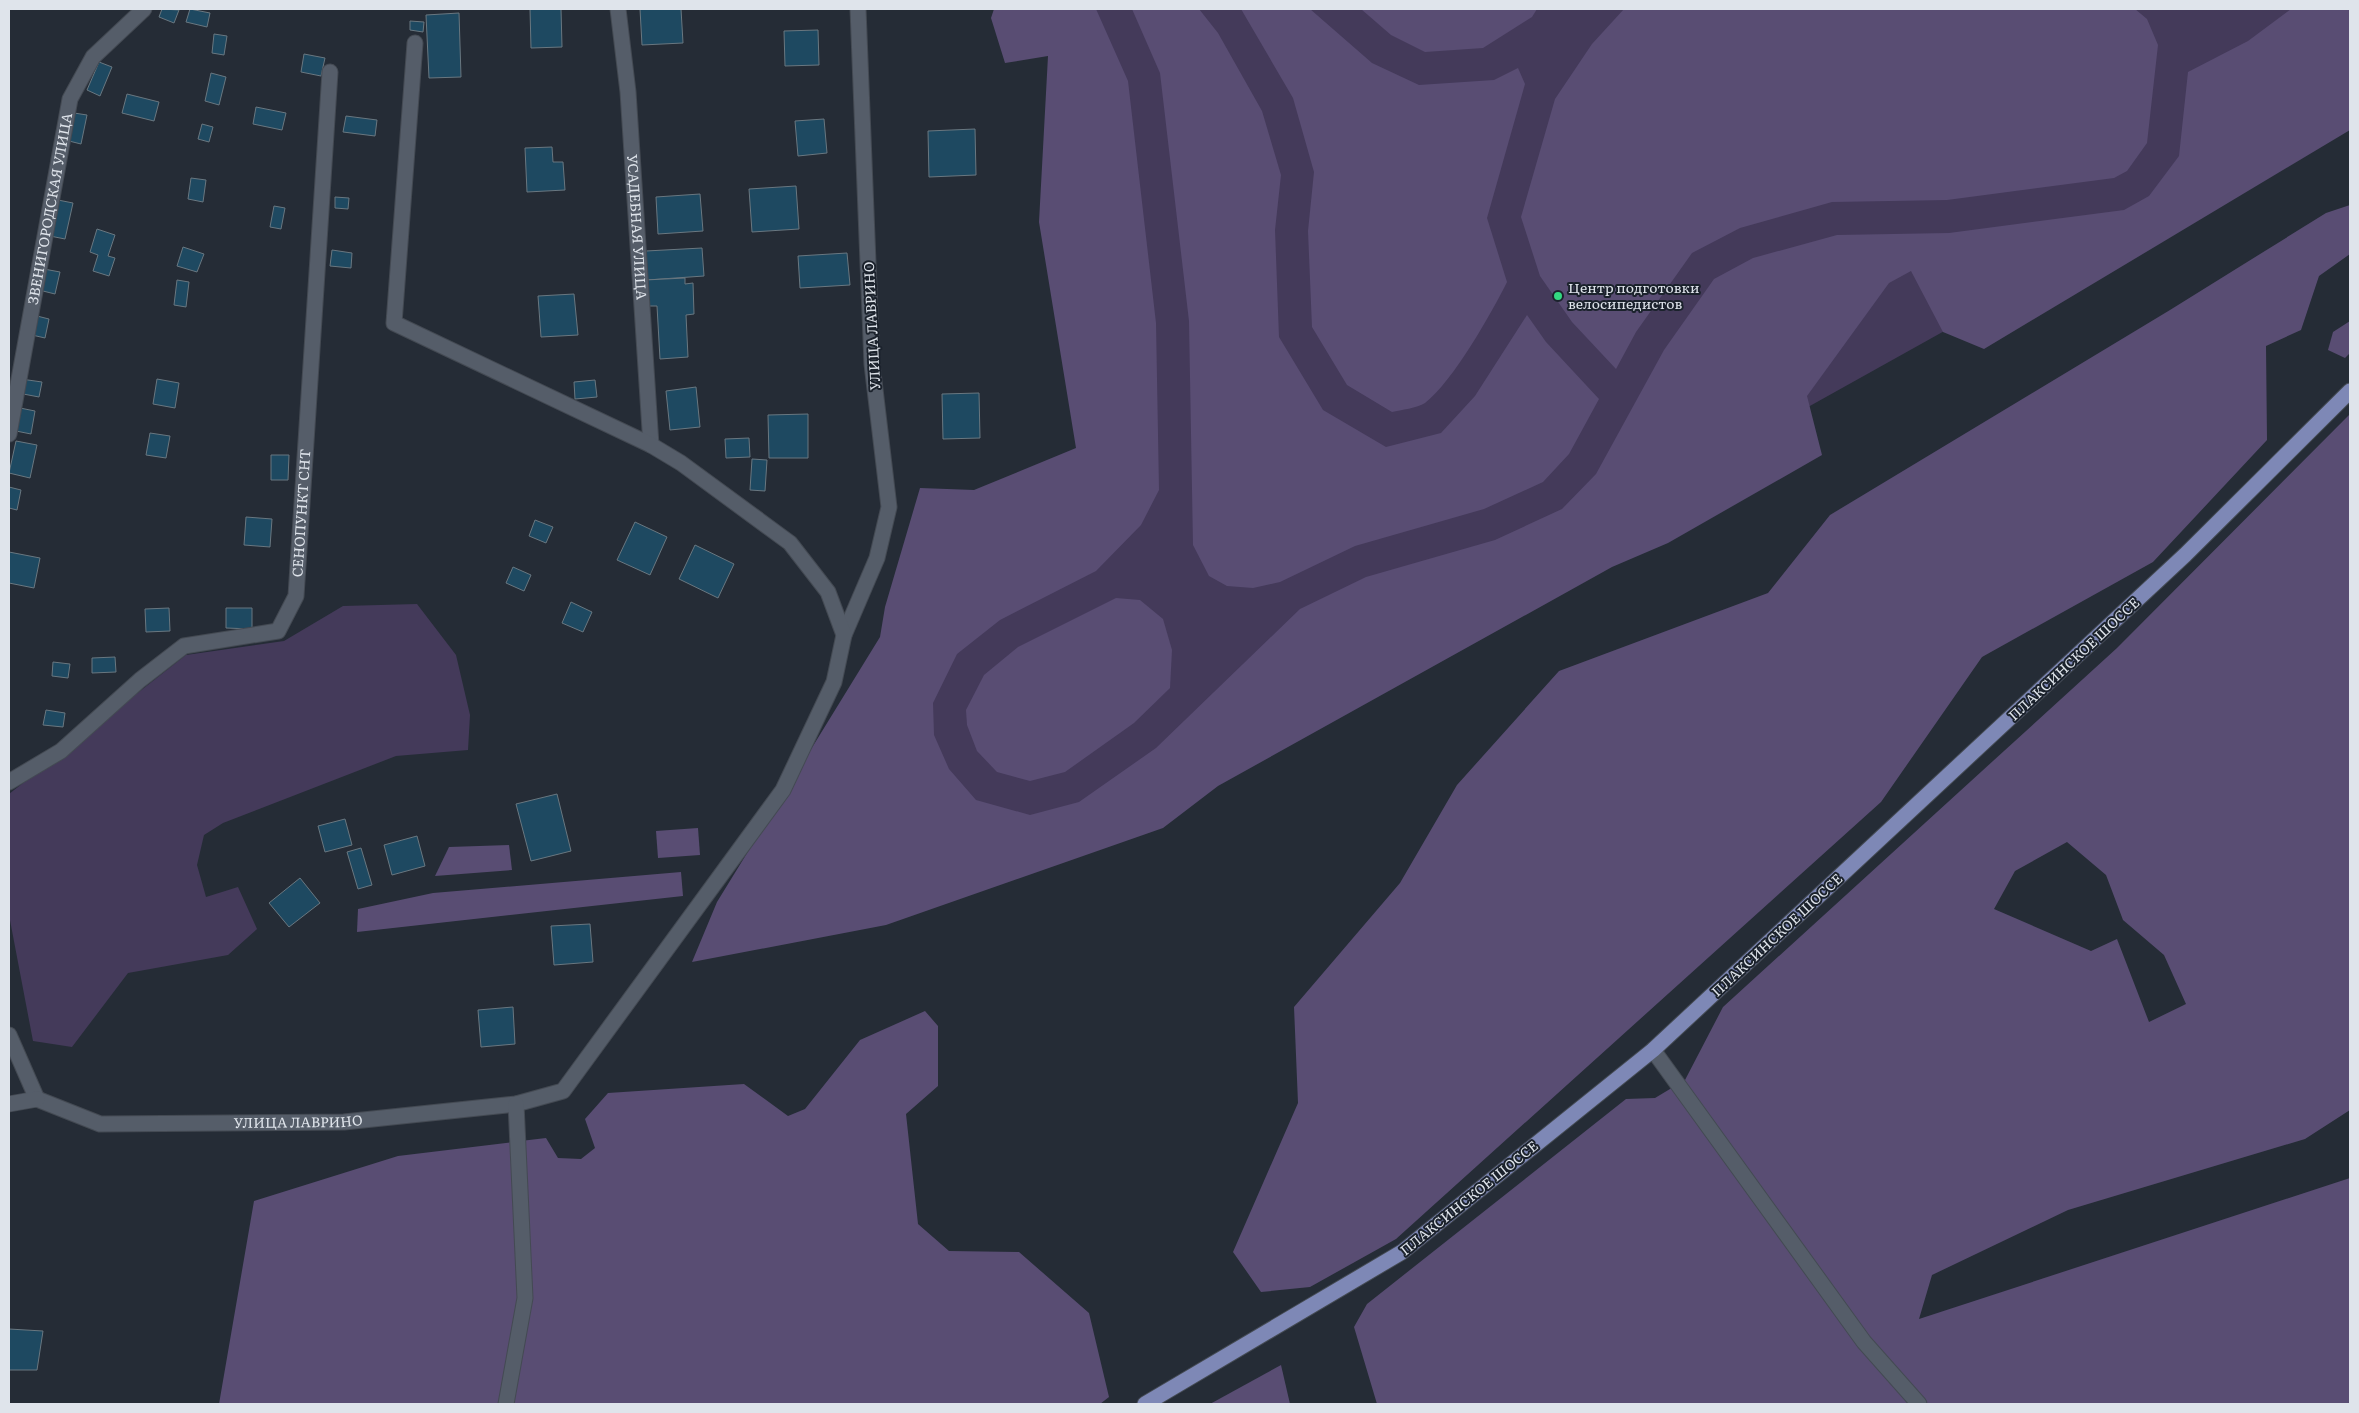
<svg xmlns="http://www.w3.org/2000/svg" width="2359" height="1413" font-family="Literata,serif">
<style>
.green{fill:#443a5a}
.forest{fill:#594d73;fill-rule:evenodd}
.building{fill:#1e4961;stroke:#697780}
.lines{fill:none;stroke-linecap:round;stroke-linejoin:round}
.minor-casing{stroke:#444a53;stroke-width:17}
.major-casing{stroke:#444a53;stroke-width:17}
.minor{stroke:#555d69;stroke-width:15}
.major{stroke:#7e88b6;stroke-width:15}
.poi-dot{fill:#33d881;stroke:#1b222c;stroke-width:2}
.labels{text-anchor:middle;stroke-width:4;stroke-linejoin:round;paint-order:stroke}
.street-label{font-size:14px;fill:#dfe4eb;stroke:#1b222c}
.poi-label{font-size:14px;fill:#dfe4eb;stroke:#1b222c;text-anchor:start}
</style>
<rect width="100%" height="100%" fill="#252c36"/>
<g class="green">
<polygon points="1057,9 2350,9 2350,105 1000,857 903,709 961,555 1124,487"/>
<polygon points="417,604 456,655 470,715 468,750 396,756 223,823 204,835 197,865 206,897 238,887 257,929 228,955 128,973 72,1047 33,1041 9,915 9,794 186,655 284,641 343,606"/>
</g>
<g class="forest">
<polygon points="994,9 1096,9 1128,81 1156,323 1159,490 1141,525 1096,571 1000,620 957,654 933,703 934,735 949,769 976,800 1030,815 1079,802 1156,748 1300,609 1366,577 1495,540 1562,509 1596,474 1664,350 1714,279 1753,258 1837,235 1949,233 2124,210 2149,196 2179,156 2188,72 2248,41 2291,9 2350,9 2350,130 1984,349 1943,332 1911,271 1889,283 1807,396 1822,455 1668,543 1612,567 1218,786 1163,828 886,925 692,962 717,902 880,637 885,607 920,488 974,490 1076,448 1039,222 1048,56 1005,63 991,18"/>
<polygon points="1132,9 1199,9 1218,33 1262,111 1281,175 1275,230 1279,337 1323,410 1386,447 1441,433 1475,396 1527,315 1546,342 1599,399 1569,454 1543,482 1484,509 1355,546 1280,582 1253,588 1227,586 1209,576 1193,545 1189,321 1160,73"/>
<path d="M 1241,9 L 1310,9 L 1372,63 L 1419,85 L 1494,80 L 1518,68 L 1525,84 L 1487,218 L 1507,282 C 1491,314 1453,381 1425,403 C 1417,408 1401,410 1392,412 L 1347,385 L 1312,327 L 1308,231 L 1314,172 L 1293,98 Z"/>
<polygon points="1361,9 1537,9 1532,17 1483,48 1425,52 1391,35"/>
<polygon points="1624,9 2135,9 2147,19 2158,45 2147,143 2127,171 2114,178 1947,200 1832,202 1740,228 1692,253 1636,332 1616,369 1572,322 1540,276 1521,217 1555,99 1592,44"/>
<polygon points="2350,205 2350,254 2319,276 2301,330 2266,346 2267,440 2153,562 1982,657 1881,802 1396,1239 1310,1287 1261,1292 1233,1252 1298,1103 1294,1007 1400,883 1457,785 1559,671 1768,593 1830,515 2170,310 2326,213"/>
<polygon points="2350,321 2350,353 2345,358 2328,350 2333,332"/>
<path d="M 2350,414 L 2350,1110 L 2305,1139 L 2068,1210 L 1932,1275 L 1919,1319 L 2350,1178 L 2350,1404 L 1377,1404 L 1354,1327 L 1367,1304 L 1626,1099 L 1655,1098 L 1685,1080 L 1723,1007 L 2117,648 ZM 2067,842 L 2106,875 L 2123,920 L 2164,955 L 2186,1004 L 2149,1022 L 2117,939 L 2091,951 L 1994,909 L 2015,871 Z"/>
<polygon points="1116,598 1140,600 1163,619 1172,650 1170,688 1134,723 1065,772 1030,781 997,772 977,751 967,725 966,710 984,675 1018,647"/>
<polygon points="698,828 700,855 658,858 656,831"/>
<polygon points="509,845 512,870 435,876 449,847"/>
<polygon points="681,872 683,896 357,932 358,909 433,893"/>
<polygon points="925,1011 938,1026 938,1086 906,1114 918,1224 949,1251 1019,1252 1089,1313 1109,1397 1100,1404 219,1404 254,1201 398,1156 546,1138 558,1158 581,1159 595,1148 585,1119 608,1093 744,1084 788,1116 805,1109 860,1040"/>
<polygon points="1281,1365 1290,1404 1210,1404"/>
</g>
<g class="building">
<polygon points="162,9 179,10 174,23 159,17"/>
<polygon points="190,9 210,13 207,27 186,22"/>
<polygon points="530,9 561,9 562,47 531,48"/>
<polygon points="640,9 681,9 683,43 642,45"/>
<polygon points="459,13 461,77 429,78 426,15"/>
<polygon points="410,21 424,22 423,32 410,30"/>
<polygon points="818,30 819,65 785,66 784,31"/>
<polygon points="214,34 227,36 224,55 212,53"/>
<polygon points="304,54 325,58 321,76 301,72"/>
<polygon points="99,62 112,67 100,96 87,90"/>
<polygon points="211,73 226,77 219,105 205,101"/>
<polygon points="127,94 159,102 154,121 122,113"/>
<polygon points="256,107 286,113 282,130 253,124"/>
<polygon points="74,113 87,115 81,144 69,141"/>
<polygon points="346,116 377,120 375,136 343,132"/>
<polygon points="824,119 827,153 798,156 795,121"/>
<polygon points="202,124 213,127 209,142 198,139"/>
<polygon points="975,129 976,175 929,177 928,131"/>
<polygon points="552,147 553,162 563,162 565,190 527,192 525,148"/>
<polygon points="191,178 206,180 203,202 188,199"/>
<polygon points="796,186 799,229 752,232 749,189"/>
<polygon points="700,194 703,231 658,234 656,197"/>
<polygon points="335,197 349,198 348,209 335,208"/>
<polygon points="58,200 73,203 65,239 50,236"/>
<polygon points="274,206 285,208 281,229 270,227"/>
<polygon points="97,229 115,235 108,256 115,258 109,276 93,271 98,255 90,252"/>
<polygon points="183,247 204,254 197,272 177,266"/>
<polygon points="702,248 704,276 647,280 646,251"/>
<polygon points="332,250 352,253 351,268 330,266"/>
<polygon points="847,253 850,285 800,288 798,256"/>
<polygon points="44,269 60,272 55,294 39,290"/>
<polygon points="685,278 685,284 693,283 694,314 686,315 688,357 660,359 657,306 647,306 645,280"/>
<polygon points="177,280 189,282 186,307 174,305"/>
<polygon points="574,294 578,335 541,337 538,296"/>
<polygon points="37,316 49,319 45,338 32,335"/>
<polygon points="21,379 42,382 39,397 18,393"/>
<polygon points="157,379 179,383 175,408 153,404"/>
<polygon points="595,380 597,397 575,399 574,382"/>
<polygon points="696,387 700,427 670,430 666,391"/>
<polygon points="979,393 980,438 943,439 942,394"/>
<polygon points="20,408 35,411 31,434 16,431"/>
<polygon points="808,414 808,458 769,458 768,415"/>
<polygon points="150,433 170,436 166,458 146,455"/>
<polygon points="749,438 750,457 726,458 725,439"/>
<polygon points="16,441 37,445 30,478 9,473"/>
<polygon points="271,455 289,455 288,480 271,480"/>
<polygon points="752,459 767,460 765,491 750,490"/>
<polygon points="9,487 21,490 17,510 9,508"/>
<polygon points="246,517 272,519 270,547 244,545"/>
<polygon points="535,520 553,527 546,543 529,536"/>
<polygon points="635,522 667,537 650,575 617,560"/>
<polygon points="695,545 734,564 718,598 679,579"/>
<polygon points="9,552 40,558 34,588 9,583"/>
<polygon points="513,567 531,575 524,591 506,583"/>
<polygon points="571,602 592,612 583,632 562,623"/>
<polygon points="169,608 170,631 146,632 145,609"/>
<polygon points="226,608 252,608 252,629 226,628"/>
<polygon points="115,657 116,672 92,673 92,658"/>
<polygon points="53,662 70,664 68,678 52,676"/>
<polygon points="46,710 65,713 63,727 43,725"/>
<polygon points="557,794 571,851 531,861 516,804"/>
<polygon points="345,819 352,845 325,852 318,826"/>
<polygon points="417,836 425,866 392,875 384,845"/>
<polygon points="361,848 372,885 358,889 347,852"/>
<polygon points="300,878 320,903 289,927 269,903"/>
<polygon points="590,924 593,962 554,965 551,926"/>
<polygon points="513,1007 515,1044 481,1047 478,1010"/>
<polygon points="9,1329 43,1331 37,1370 9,1370"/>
</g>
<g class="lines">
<defs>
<g id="minor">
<path id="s1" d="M 618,9 L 628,92 L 651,445"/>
<path id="s2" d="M 9,434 L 70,99 L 93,57 L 144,9"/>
<polyline points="844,635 877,558 889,507 872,364 858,9"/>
<path id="s3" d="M 9,782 L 61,751 L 140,680 L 184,646 L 278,631 L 296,596 L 330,72"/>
<polyline points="9,1035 37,1099"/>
<polyline points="1653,1050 1864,1342 1919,1404"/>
<path id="s4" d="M 37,1099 L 100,1124 L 344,1122 L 516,1104 L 563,1091 L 783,790 L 834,682 L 844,635 L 828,592 L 790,543 L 681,463 L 651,445 L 394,323 L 415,43"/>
<polyline points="9,1104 37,1099"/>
<polyline points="506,1404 525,1298 516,1104"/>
</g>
<polyline id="major" points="1145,1404 1402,1252 1653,1050 2185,555 2350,391"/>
</defs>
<use href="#minor" class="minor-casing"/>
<use href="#major" class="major-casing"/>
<use href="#minor" class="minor"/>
<use href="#major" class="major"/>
</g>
<circle class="poi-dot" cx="1558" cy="296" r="5"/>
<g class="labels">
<g class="street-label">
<text dy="5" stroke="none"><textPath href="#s2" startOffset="229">ЗВЕНИГОРОДСКАЯ УЛИЦА</textPath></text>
<text dy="5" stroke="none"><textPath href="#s1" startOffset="219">УСАДЕБНАЯ УЛИЦА</textPath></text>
<text transform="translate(872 326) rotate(-93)" y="5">УЛИЦА ЛАВРИНО</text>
<text dy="5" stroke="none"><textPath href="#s3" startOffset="440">СЕНОПУНКТ СНТ</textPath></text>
<text transform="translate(2074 659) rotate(-43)" y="5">ПЛАКСИНСКОЕ ШОССЕ</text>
<text transform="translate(1777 935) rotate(-43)" y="5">ПЛАКСИНСКОЕ ШОССЕ</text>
<text dy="5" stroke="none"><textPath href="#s4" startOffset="266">УЛИЦА ЛАВРИНО</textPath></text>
<text transform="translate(1469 1198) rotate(-39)" y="5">ПЛАКСИНСКОЕ ШОССЕ</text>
</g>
<g class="poi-label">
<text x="1568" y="293">Центр подготовки<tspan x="1568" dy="16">велосипедистов</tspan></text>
</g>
</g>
<rect width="2359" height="1413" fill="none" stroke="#dfe4eb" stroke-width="20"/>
</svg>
